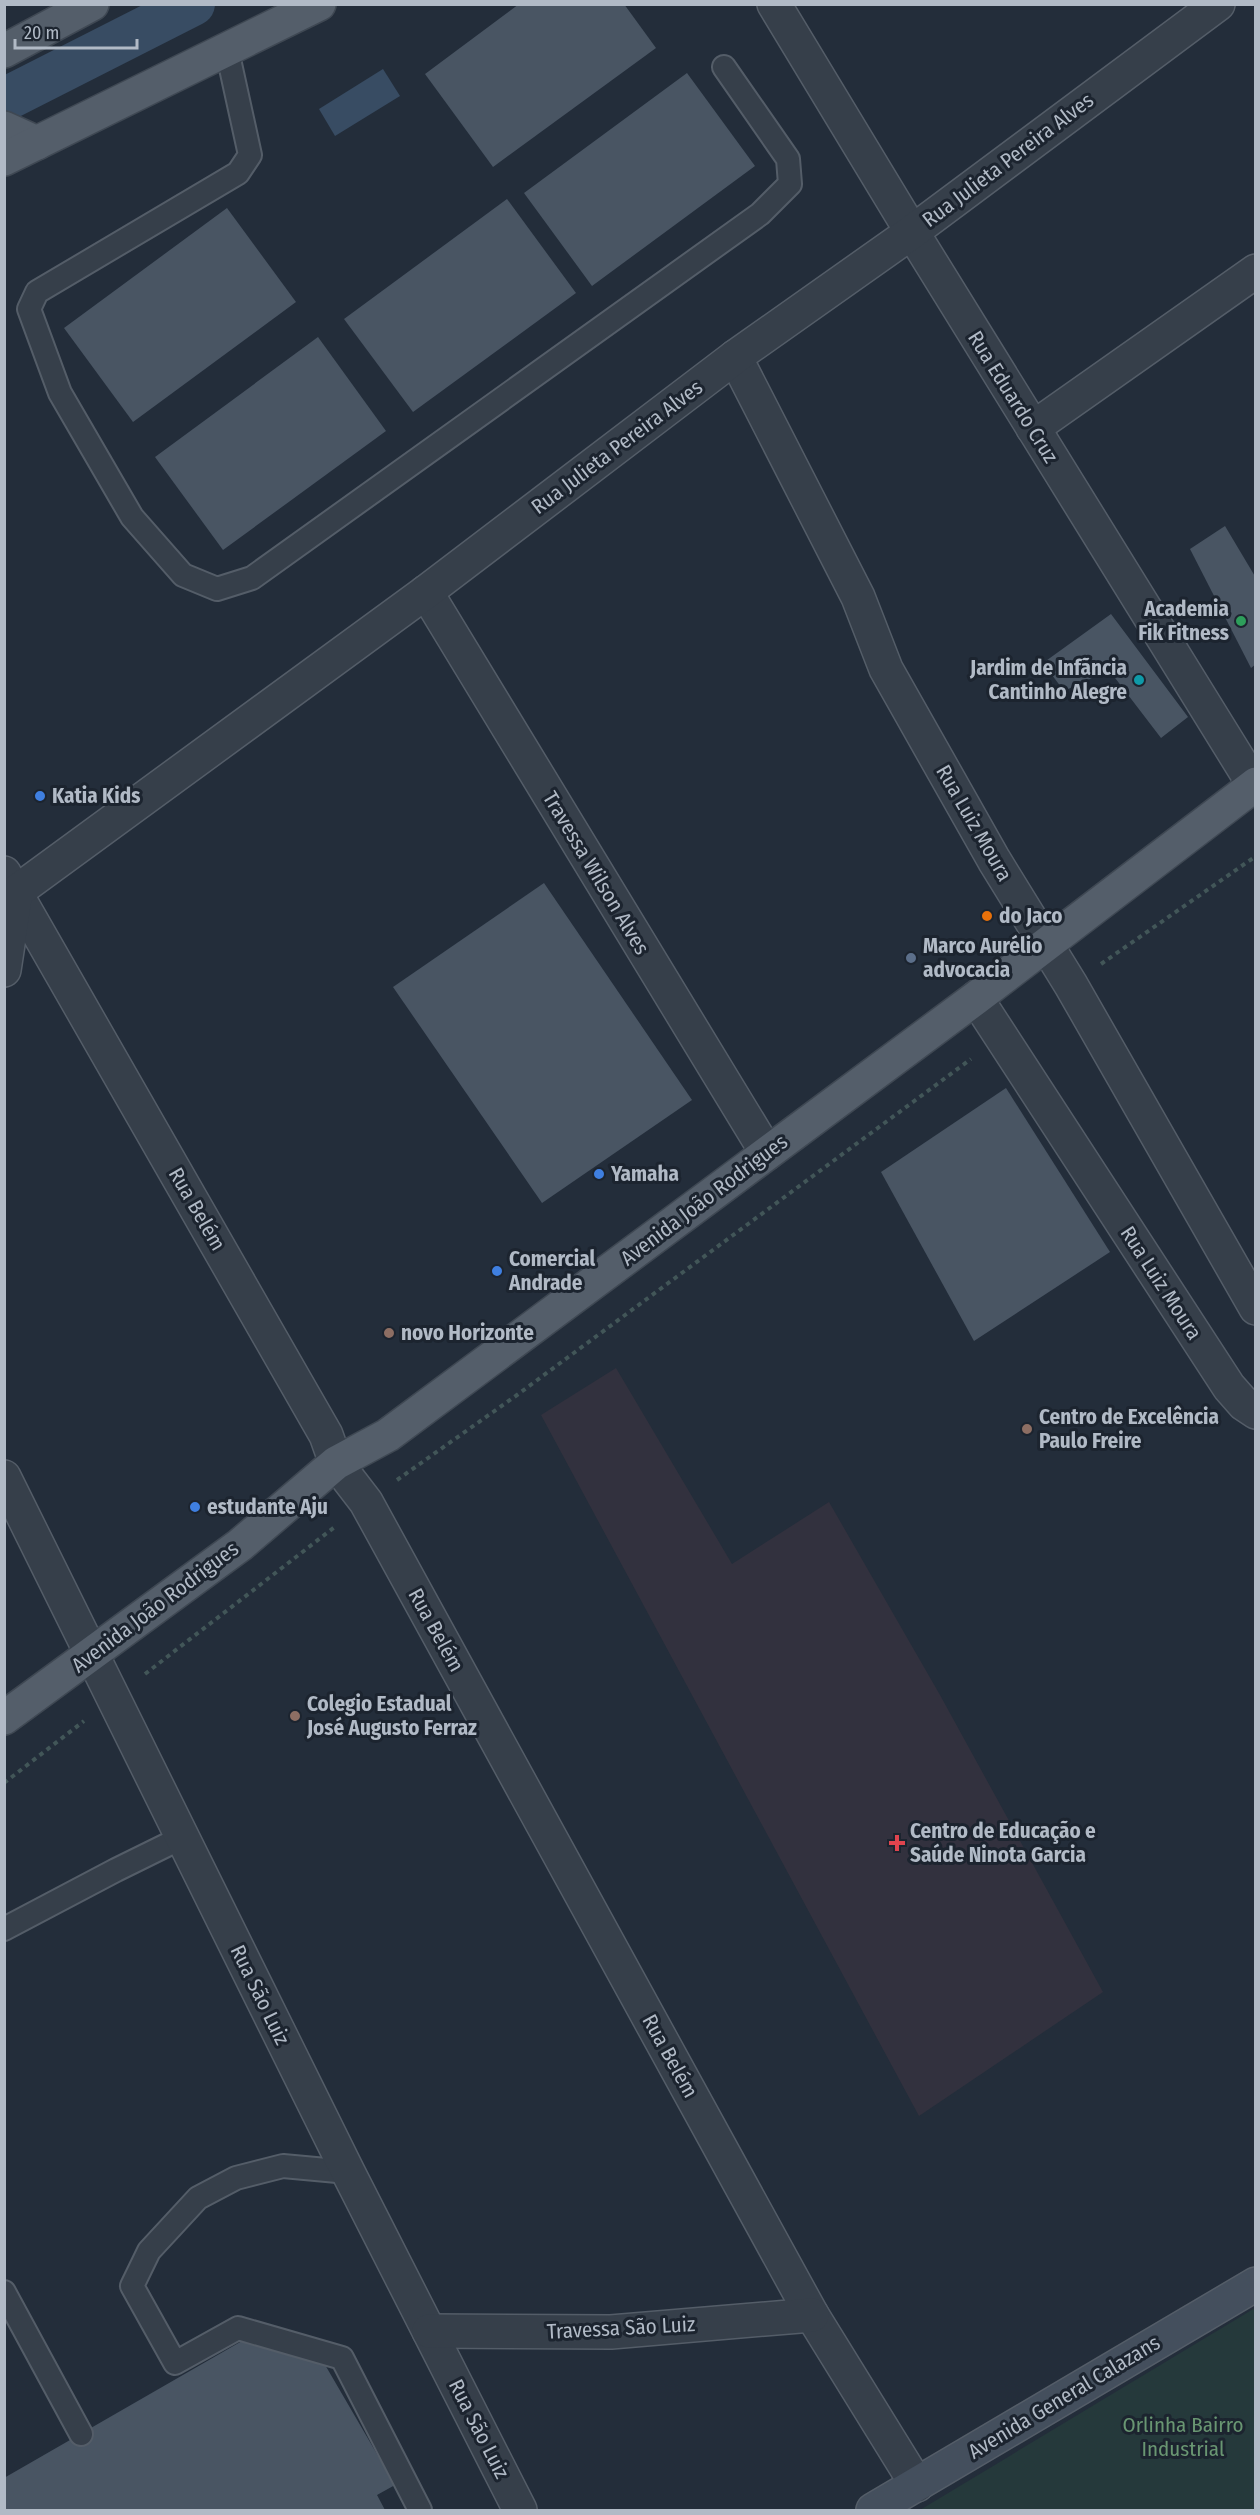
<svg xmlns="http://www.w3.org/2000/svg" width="1260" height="2515" font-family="'Fira Sans Condensed',sans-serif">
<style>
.medical{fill:#32313e}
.green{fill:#25393b}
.water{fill:#384c63}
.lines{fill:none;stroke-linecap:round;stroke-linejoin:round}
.canal{stroke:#384c63;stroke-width:44}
.building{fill:#495563}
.service-casing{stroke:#545d68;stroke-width:26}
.minor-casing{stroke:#545d68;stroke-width:36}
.secondary-casing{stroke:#545d68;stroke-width:36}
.primary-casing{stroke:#3f4853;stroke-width:36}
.path{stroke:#425658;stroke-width:4;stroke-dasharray:4.5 4.5;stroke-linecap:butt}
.service{stroke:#363f4a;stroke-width:22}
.minor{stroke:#363f4a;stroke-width:33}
.secondary{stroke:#444f5d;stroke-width:33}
.primary{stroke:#545e6a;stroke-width:33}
.leisure-dot{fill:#2e9e5b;stroke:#1c242f;stroke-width:2}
.culture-dot{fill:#0f9aa8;stroke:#1c242f;stroke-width:2}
.shop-dot{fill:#3f7fe0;stroke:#1c242f;stroke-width:2}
.food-dot{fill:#e8710a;stroke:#1c242f;stroke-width:2}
.service-dot{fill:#5c6f8a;stroke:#1c242f;stroke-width:2}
.education-dot{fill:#8d6e63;stroke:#1c242f;stroke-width:2}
.health-dot{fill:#e0444e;stroke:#1c242f;stroke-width:2}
.labels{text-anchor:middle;stroke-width:6;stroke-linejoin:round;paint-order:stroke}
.street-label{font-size:21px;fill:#b1bac6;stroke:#1c242f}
.poi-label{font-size:21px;font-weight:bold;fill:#b1bac6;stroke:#1c242f;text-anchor:start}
.park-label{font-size:21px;fill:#699672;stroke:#1c242f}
</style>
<rect width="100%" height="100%" fill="#232d3a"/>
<polygon class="medical" points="616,1368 732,1564 829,1502 940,1695 1103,1992 919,2116 541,1415"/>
<polygon class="green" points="1255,2308 1255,2510 920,2510"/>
<polygon class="water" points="383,69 400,96 335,136 319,109"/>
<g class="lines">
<polyline class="canal" points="4,100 193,4"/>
</g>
<g class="building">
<polygon points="519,4 624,4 656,48 493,167 425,74"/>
<polygon points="687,73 755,166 592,286 524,193"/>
<polygon points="507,199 576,293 413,412 344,319"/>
<polygon points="227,208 296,302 133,422 64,328"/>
<polygon points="318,337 386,431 223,550 155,457"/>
<polygon points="1225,526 1256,578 1256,664 1251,668 1190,549"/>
<polygon points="1111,614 1188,717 1161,738 1109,670 1064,691 1043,663"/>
<polygon points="544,883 692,1100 542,1203 393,987"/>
<polygon points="1006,1088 1110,1252 974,1341 881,1172"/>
<polygon points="242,2341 324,2363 395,2485 377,2495 385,2510 4,2510 4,2478"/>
</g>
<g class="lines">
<defs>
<g id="service">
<polyline points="227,50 250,155 238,173 37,292 29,309 60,393 132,517 183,575 217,589 252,578 760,214 790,184 788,159 724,67"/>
<polyline points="4,1929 116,1870 183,1837"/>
<polyline points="348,2172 283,2166 236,2178 198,2198 149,2251 132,2286 175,2363 238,2328 342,2358 420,2510"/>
<polyline points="4,2292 81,2434"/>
</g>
<g id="minor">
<polyline points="774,4 912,232 1256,788"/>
<polyline points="735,357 858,597 886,669 994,860 1071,985 1256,1308"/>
<polyline points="1033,428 1256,271"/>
<polyline points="426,592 767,1153"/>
<polyline points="4,873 326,1435 336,1463 366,1502 812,2315 917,2485"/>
<polyline points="4,970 16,892 426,592 735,357 912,232 1218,4"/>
<polyline points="976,998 1229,1387 1244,1404 1256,1412"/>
<polyline points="4,1477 348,2172 520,2510"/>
<polyline points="429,2331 611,2332 812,2315"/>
</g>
<polyline id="secondary" points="873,2510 1256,2284"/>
<g id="primary">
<polyline points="4,51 92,4"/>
<polyline points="4,128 37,143"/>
<polyline points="4,159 319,4"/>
<polyline points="4,1718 240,1545 336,1463 388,1435 976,998 1256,784"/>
</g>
</defs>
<use href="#service" class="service-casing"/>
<use href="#minor" class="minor-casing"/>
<use href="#secondary" class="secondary-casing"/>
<use href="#primary" class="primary-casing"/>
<g class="path">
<polyline points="1101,964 1256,856"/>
<polyline points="397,1480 517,1395 971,1059"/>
<polyline points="145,1674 336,1526"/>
<polyline points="4,1783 84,1721"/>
</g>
<use href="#service" class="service"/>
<use href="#minor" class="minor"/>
<use href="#secondary" class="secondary"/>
<use href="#primary" class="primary"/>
</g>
<circle class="leisure-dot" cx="1241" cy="621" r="6"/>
<circle class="culture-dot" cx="1139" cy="680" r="6"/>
<g class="shop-dot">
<circle cx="40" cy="796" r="6"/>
<circle cx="599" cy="1174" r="6"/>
<circle cx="497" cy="1271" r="6"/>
<circle cx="195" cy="1507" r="6"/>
</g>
<circle class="food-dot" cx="987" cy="916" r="6"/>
<circle class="service-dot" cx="911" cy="958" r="6"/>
<g class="education-dot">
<circle cx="389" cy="1333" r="6"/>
<circle cx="1027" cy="1429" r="6"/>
<circle cx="295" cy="1716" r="6"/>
</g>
<path class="health-dot" d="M894 1834h6v6h6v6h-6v6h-6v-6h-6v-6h6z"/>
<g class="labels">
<g class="street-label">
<text transform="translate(1008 160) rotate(-37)" y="7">Rua Julieta Pereira Alves</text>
<text transform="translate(1013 397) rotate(58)" y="7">Rua Eduardo Cruz</text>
<text transform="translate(617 447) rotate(-37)" y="7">Rua Julieta Pereira Alves</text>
<text transform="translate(974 823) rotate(60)" y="7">Rua Luiz Moura</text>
<text transform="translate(596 873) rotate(59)" y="7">Travessa Wilson Alves</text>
<text transform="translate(704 1200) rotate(-37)" y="7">Avenida João Rodrigues</text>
<text transform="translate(197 1209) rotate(60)" y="7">Rua Belém</text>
<text transform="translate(1161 1283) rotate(57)" y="7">Rua Luiz Moura</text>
<text transform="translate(155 1607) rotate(-37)" y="7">Avenida João Rodrigues</text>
<text transform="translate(436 1630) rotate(61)" y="7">Rua Belém</text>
<text transform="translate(260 1995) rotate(64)" y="7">Rua São Luiz</text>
<text transform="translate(670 2056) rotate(61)" y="7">Rua Belém</text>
<text transform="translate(621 2328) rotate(-3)" y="7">Travessa São Luiz</text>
<text transform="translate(1064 2397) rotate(-31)" y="7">Avenida General Calazans</text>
<text transform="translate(479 2429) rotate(63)" y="7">Rua São Luiz</text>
</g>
<g class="poi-label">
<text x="1229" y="616" text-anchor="end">Academia<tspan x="1229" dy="24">Fik Fitness</tspan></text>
<text x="1127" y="675" text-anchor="end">Jardim de Infãncia<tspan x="1127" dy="24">Cantinho Alegre</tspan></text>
<text x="52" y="803">Katia Kids</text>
<text x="999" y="923">do Jaco</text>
<text x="923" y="953">Marco Aurélio<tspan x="923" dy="24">advocacia</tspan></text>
<text x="611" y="1181">Yamaha</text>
<text x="509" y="1266">Comercial<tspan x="509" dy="24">Andrade</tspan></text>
<text x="401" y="1340">novo Horizonte</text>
<text x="1039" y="1424">Centro de Excelência<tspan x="1039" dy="24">Paulo Freire</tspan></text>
<text x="207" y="1514">estudante Aju</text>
<text x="307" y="1711">Colegio Estadual<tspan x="307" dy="24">José Augusto Ferraz</tspan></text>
<text x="910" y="1838">Centro de Educação e<tspan x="910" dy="24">Saúde Ninota Garcia</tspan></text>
</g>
<g class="park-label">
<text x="1183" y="2432">Orlinha Bairro<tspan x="1183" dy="24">Industrial</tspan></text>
</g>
</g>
<rect width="1260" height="2515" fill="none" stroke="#b1bac6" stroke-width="12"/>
<path d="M15 39v9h122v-9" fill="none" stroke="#b1bac6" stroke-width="3"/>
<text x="24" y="39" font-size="18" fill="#b1bac6" stroke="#1c242f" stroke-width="4.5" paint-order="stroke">20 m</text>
</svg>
